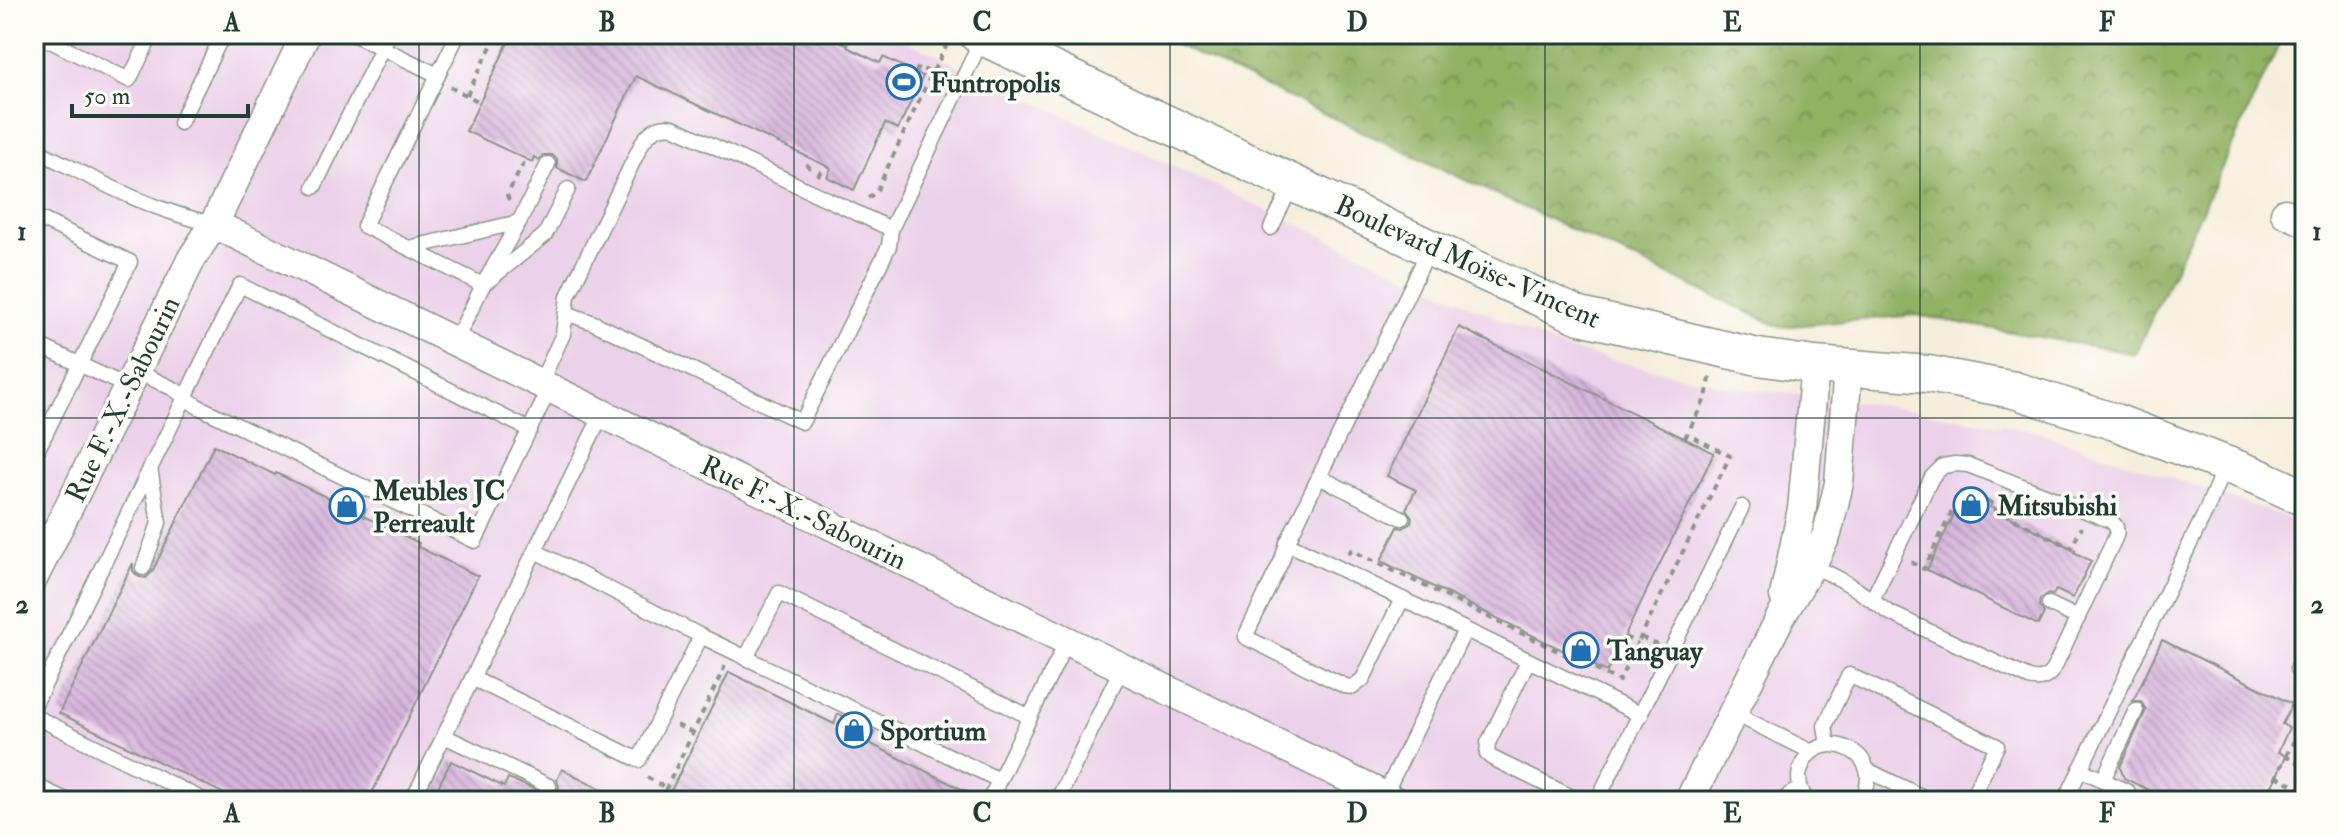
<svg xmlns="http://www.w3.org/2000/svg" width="2339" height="835" font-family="'IM FELL Double Pica',serif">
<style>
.built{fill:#ecd1ea}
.forest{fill:url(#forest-crowns);stroke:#58774c;stroke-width:2}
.building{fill:url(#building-back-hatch)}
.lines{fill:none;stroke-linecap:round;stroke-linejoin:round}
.service-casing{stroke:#8a9688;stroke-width:17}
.minor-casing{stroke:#8a9688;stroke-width:31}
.tertiary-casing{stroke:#8a9688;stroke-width:39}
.path{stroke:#8a9688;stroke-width:4;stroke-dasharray:6 6;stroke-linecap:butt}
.service{stroke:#fff;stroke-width:14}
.minor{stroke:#fff;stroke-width:28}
.tertiary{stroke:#fff;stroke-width:36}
.grid{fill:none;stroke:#1f3d34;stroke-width:2;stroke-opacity:0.55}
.labels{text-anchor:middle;stroke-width:7;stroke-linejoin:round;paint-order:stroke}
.poi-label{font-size:28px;font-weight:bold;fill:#1f3d34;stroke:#fdfcf7;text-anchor:start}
.street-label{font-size:28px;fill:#1f3d34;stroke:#fdfcf7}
.neatline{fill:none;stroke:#1f3d34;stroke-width:3}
.grid-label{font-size:26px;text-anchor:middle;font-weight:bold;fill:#1f3d34}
</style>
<defs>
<pattern id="forest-crowns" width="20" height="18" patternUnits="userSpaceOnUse" patternTransform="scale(2)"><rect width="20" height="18" fill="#91b164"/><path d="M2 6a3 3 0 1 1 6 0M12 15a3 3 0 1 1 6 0" fill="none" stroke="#769153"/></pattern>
<pattern id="building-back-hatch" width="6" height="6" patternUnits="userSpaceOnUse" patternTransform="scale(2)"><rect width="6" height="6" fill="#d6b2dc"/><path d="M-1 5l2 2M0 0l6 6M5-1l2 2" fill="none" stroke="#ad92b3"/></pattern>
</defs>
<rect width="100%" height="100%" fill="#fdfcf7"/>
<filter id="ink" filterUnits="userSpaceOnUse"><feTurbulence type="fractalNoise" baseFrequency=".0125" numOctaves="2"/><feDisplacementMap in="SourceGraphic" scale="16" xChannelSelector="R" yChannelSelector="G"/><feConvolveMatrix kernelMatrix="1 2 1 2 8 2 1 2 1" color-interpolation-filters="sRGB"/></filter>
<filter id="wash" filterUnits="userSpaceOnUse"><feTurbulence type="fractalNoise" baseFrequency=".006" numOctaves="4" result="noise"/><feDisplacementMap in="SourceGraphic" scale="32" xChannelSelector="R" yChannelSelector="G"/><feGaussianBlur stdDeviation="1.8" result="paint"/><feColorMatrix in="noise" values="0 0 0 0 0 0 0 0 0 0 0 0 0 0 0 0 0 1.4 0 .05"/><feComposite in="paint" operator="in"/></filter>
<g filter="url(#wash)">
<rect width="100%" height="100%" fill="#f6eedc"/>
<polygon class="built" points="34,34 891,34 1564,349 1720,385 1874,404 2036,431 2305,524 2305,801 34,801"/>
<polygon class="forest" points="1153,34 2284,34 2135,354 1916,315 1780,327"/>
<g id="blocks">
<g class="building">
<polygon points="512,34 825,34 848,45 847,47 880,63 883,57 923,76 898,129 885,123 854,190 827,177 831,168 636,76 586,182 557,168 557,159 552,155 543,155 539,160 534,157 532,162 466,131"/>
<polygon points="1459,327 1714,453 1607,672 1381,561 1398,527 1403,528 1411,523 1412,517 1406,509 1416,490 1387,476"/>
<polygon points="214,445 275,475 276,473 332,500 335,494 350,502 366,509 363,516 419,543 418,547 478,576 368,801 239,801 59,713 133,563 133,571 139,577 146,578 152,572"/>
<polygon points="1966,490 1992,503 1990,507 2075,550 2074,552 2091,561 2073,598 2056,590 2053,595 2048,594 2040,599 2039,606 2044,613 2038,625 1927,570"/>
<polygon points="2162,640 2292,704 2282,724 2289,728 2278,752 2286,756 2265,801 2147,801 2151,791 2124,778 2120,767 2146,710 2141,701 2133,701"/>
<polygon points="729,672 834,724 838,714 874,732 869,743 980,798 979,801 666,801"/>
<polygon points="451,761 504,787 508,778 549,796 558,791 559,786 557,780 562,769 626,801 431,801"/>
</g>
</g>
</g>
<g filter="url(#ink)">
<use href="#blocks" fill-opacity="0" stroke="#8a9688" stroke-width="2"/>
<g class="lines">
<defs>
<g id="service">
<polyline points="36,34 129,80 152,34"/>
<polyline points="353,34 438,75"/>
<polyline points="180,123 223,34"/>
<path d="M 34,149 C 93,178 150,211 214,224"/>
<polyline points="314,187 389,34"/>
<polyline points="34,216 130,262 34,457"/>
<polyline points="1271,228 1293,183"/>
<polyline points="409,248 519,222"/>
<polyline points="1429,250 1287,543 1641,715"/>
<polyline points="489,280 545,235 568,189"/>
<polyline points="483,285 519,222 548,164"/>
<polyline points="566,313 594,323 802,422 889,246 891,229"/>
<polyline points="455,342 483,285 364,226 458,34"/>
<polyline points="34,343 128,387"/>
<polyline points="136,371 174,389 197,406 475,541 550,388"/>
<path d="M 540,384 L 563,334 L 568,296 L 642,143 C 649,132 659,124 673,127 L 891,229 L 983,37"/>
<polyline points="1319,477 1402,518"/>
<polyline points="1287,543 1282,560 1245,637 1345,686 1353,687 1363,679 1402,599"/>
<polyline points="535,551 701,636 999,780"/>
<path d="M 1808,565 C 1840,576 1861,592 1888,612 L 2029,678 C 2042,682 2049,677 2055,666 L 2116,536 C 2118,528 2116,524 2109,520 L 1968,465 L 1955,464 L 1943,466 L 1932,477 L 1872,600"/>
<polyline points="143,568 159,523 150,468"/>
<polyline points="2049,604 2078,618"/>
<polyline points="746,658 779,593 1030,717"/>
<polyline points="1528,661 1488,743 1487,754 1492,758 1580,801"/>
<polyline points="2297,669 2305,673"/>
<polyline points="472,678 639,760 701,636"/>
<polyline points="34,706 240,285 530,430"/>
<polyline points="1733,713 1812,752"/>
<polyline points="34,716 205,801"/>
<polyline points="2302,724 2305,726"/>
<polyline points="444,736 549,786"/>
<polyline points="1828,745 1825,726 1849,675 1997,746 1970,801"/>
<polyline points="2080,769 2128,792 2123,801"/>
<polyline points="1867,770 1931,801"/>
<polyline points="2103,780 2136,710"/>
<polyline points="34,785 68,801"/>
<polyline points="1384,796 1465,630"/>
<polyline points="412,801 602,414"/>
<polyline points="989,801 1067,641"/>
<polyline points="1057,801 1122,667"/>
<polyline points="1597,801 1742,507"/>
<polyline points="1784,801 1789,795 1800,789"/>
<path d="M 1807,801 C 1801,792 1797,782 1800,771 C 1814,720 1893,752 1860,801"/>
<polyline points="2065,801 2206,511 2225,465"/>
</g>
<g id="minor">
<polyline points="306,34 214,224 1395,801"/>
<polyline points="2285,213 2305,222"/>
<polyline points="34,577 192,258 214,224"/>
<polyline points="1784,596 1802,509 1815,365"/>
<polyline points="1689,801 1779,620 1814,561 1827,534 1839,483 1848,368"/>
</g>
<polyline id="tertiary" points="977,34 1430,248 1580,316 1758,357 1815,365 1928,374 2014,390 2115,422 2259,477 2305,498"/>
</defs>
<use href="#service" class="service-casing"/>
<use href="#minor" class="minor-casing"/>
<use href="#tertiary" class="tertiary-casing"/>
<g class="path">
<polyline points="916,73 918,67 932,73 946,47 919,34"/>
<polyline points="450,87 480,102"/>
<polyline points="467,95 497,34"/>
<polyline points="806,164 814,172"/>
<polyline points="818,176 824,165"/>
<polyline points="868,198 876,192 932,73"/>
<polyline points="509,200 507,195 526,159"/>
<polyline points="1685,438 1706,397 1711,374"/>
<polyline points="1349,554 1351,550 1619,681 1730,456 1687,434"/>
<polyline points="1911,562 1924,569 1963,489 1992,503 1990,507 2071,548 2082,527"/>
<polyline points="1625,637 1638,644"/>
<polyline points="1641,637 1657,645"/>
<polyline points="677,725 698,736"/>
<polyline points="2286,756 2294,741"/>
<polyline points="2276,776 2305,791"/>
<polyline points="647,777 666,788"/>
<polyline points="660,801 725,666"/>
<polyline points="2265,801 2286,756 2305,766"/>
</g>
<use href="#service" class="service"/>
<use href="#minor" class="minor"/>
<use href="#tertiary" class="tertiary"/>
</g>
</g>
<path class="grid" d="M 419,34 L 419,801M 794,34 L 794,801M 1170,34 L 1170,801M 1545,34 L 1545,801M 1920,34 L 1920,801M 34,418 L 2305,418"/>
<defs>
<symbol id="stadium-ring" viewBox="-11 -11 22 22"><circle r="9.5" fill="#fdfcf7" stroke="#1f6fb2" stroke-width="1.5"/><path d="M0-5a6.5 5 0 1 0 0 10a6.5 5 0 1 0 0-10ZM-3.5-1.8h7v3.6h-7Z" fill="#1f6fb2"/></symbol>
<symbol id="shop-ring" viewBox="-11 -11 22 22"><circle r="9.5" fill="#fdfcf7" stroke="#1f6fb2" stroke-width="1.5"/><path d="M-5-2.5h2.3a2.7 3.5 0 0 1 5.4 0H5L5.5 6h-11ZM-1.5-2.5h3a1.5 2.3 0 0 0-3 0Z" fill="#1f6fb2"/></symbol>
</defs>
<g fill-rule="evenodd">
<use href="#stadium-ring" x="884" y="62" width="40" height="40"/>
<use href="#shop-ring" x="1951" y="485" width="40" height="40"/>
<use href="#shop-ring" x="327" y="486" width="40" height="40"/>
<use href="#shop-ring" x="1561" y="630" width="40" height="40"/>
<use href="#shop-ring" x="834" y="710" width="40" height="40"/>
</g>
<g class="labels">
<g class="poi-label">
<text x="930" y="92">Funtropolis</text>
<text x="373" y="500">Meubles JC<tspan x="373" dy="32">Perreault</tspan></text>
<text x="1997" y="515">Mitsubishi</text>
<text x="1607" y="660">Tanguay</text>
<text x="880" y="740">Sportium</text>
</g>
<g class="street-label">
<text transform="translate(1468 261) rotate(24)" y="10">Boulevard Moïse-Vincent</text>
<text transform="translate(122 399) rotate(-64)" y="10">Rue F.-X.-Sabourin</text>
<text transform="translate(804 512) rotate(26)" y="10">Rue F.-X.-Sabourin</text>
</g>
</g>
<rect width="2339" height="835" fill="none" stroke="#fdfcf7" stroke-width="88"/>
<path d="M72 104v12h176v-12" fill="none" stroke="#1f3d34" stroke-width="4"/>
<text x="84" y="104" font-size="24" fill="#1f3d34" stroke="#fdfcf7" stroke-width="6" paint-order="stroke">50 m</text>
<rect x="44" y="44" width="2251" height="747" class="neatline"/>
<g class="grid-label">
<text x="232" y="31">A</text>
<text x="607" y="31">B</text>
<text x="982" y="31">C</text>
<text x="1357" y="31">D</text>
<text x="1732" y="31">E</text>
<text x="2107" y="31">F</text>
<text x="22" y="240">1</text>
<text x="2317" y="240">1</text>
<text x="22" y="613">2</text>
<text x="2317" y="613">2</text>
<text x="232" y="822">A</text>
<text x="607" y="822">B</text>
<text x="982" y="822">C</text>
<text x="1357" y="822">D</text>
<text x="1732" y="822">E</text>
<text x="2107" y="822">F</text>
</g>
</svg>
